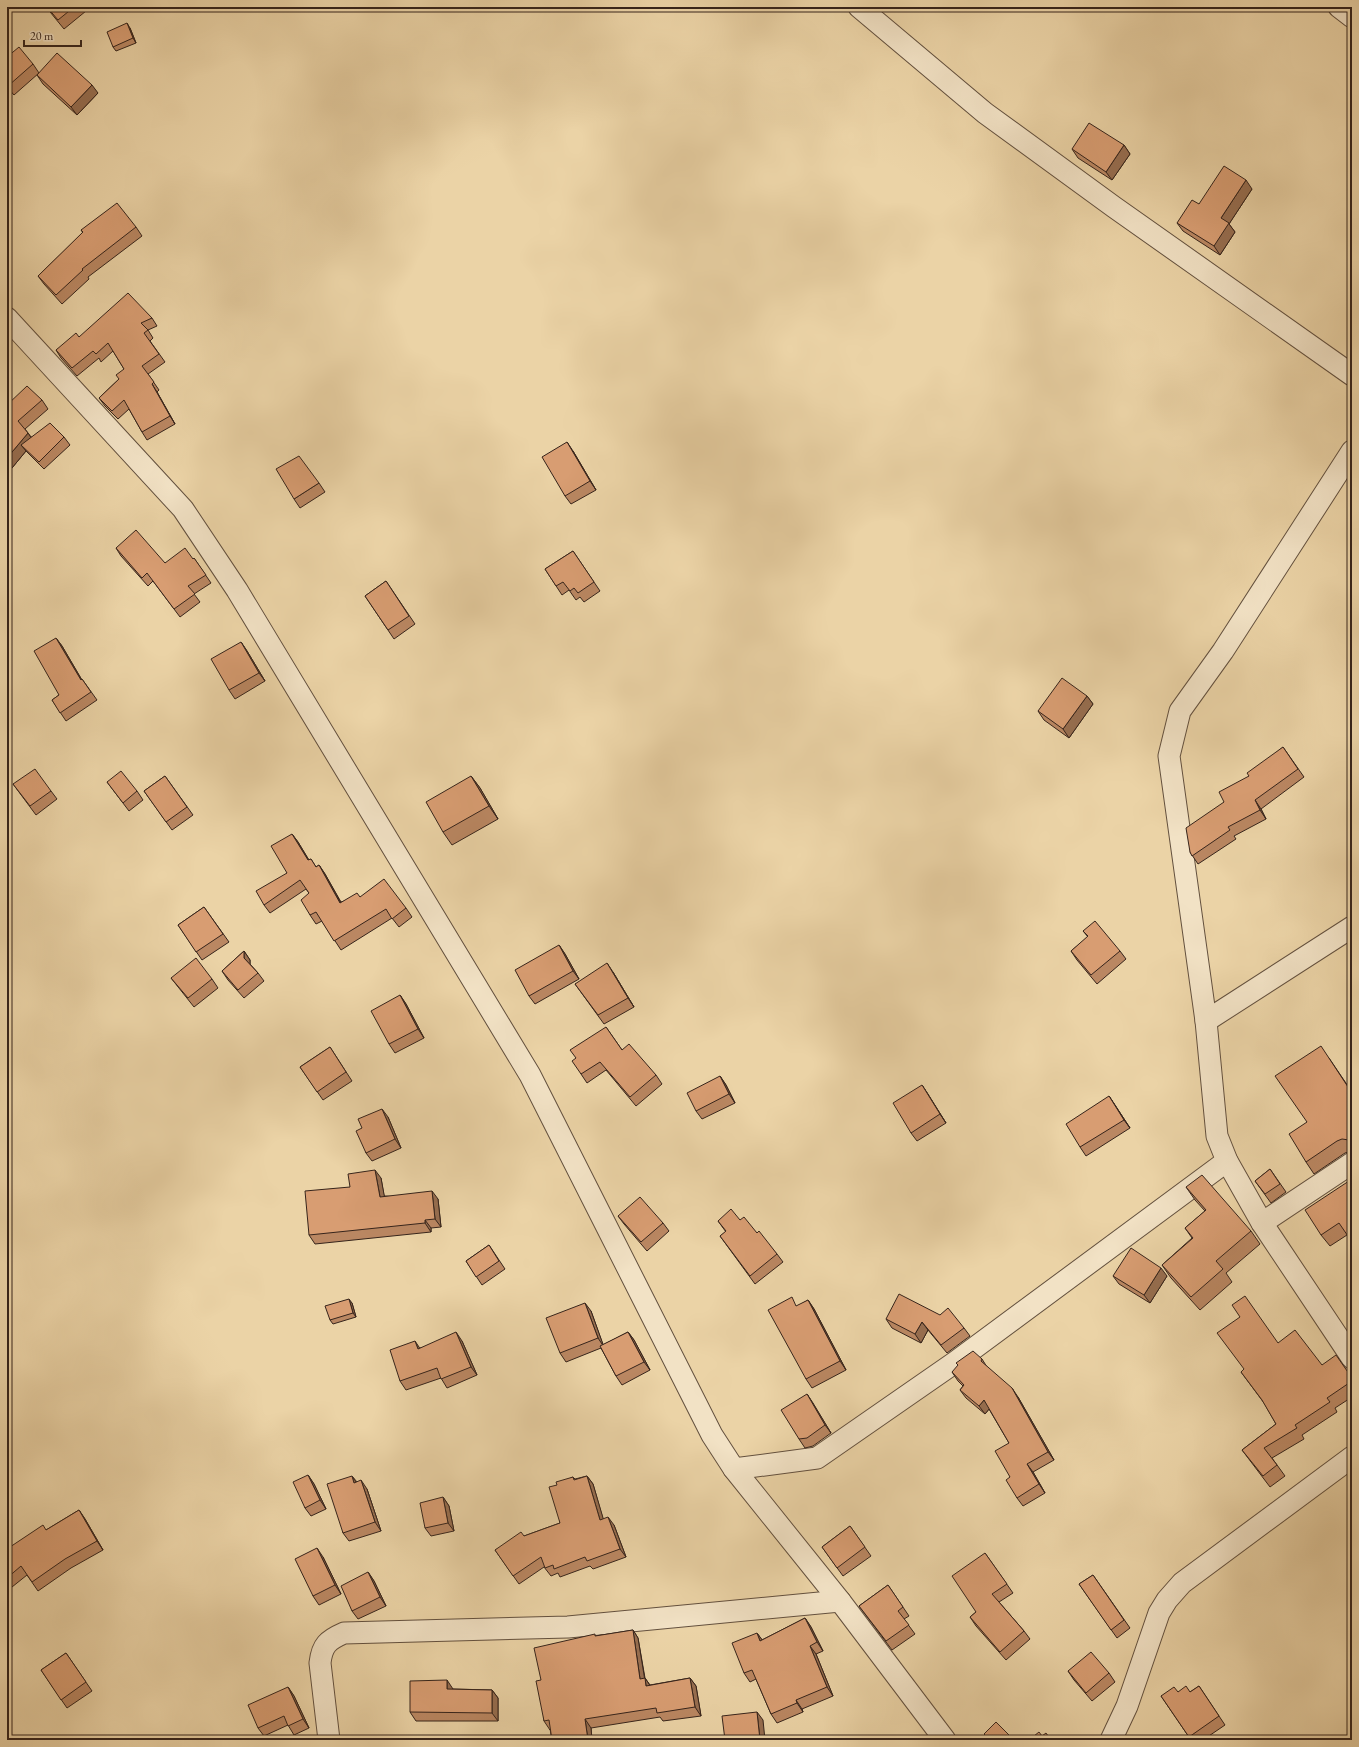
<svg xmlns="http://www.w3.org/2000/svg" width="1359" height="1747" font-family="'EB Garamond',serif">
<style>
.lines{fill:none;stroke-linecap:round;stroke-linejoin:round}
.minor-casing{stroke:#63503e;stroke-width:23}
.minor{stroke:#f2e2c5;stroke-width:21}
.wall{fill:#ba8762;stroke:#36241b}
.shaded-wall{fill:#976e50;stroke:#36241b}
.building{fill:#d89d72;stroke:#36241b}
</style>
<rect width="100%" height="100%" fill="#ebd3a6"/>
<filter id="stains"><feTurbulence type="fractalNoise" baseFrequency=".005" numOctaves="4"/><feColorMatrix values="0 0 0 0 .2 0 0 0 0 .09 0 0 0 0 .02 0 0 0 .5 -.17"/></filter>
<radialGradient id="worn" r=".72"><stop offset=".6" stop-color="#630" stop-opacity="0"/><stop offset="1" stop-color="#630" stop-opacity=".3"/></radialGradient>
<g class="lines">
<defs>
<g id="minor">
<polyline points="859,7 985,113 1114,207 1352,375"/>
<polyline points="1339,7 1352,17"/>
<polyline points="7,318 183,509 237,590 530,1075 712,1435 734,1469 840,1601 945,1740"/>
<polyline points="1352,451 1223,651 1180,711 1169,756 1206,1021 1217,1136 1227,1161 1262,1223 1352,1358"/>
<polyline points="1206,1021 1352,927"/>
<polyline points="1262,1223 1352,1163"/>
<polyline points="734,1469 817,1458 954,1363 1227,1161"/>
<path d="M 329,1740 L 320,1663 C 322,1645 328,1640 344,1633 L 568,1627 L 840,1601"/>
<polyline points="1111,1740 1127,1706 1159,1613 1167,1600 1182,1583 1352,1457"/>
</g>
</defs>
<use href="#minor" class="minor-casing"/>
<use href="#minor" class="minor"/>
</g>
<g class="wall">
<polygon points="46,7 83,7 86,11 64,29"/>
<polygon points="130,28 136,43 116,51 113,47"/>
<polygon points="7,57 33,64 39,73 14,95 7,87"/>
<polygon points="37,75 98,93 77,115 43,84"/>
<polygon points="1124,145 1130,154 1112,180 1078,158 1072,149"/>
<polygon points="1252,189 1229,224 1235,232 1220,255 1183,231 1177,223 1199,204"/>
<polygon points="136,227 142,236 88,277 89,279 62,304 44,284 38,276 83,233 81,230"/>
<polygon points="152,318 157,326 148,330 153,338 150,341 165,362 148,374 159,390 157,392 175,424 147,440 142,432 129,409 118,419 105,406 99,398 119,379 124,369 113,351 101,362 99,358 77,376 61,358 56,350 79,337"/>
<polygon points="42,400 48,409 25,429 31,437 64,437 70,445 44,469 26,451 7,474 7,405"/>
<polygon points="573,451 596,490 571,504 565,496"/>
<polygon points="319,483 325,492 300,508 294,499"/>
<polygon points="116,548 165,563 193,559 194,558 211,583 194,594 200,602 180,617 153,581 148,586 121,556"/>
<polygon points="573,551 600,591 584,602 580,597 576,600 569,590 562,595 545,569"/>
<polygon points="386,581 415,624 394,639 365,596"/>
<polygon points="56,638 62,646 82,680 82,679 97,700 66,721 52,700 59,695"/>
<polygon points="241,642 247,651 265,681 235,699 229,690"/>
<polygon points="1087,696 1093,704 1069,738 1044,720 1038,711"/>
<polygon points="1283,747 1304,777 1261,809 1266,819 1234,836 1236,839 1198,864 1190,852 1224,802 1249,776"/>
<polygon points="165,776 193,815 172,830 144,791"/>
<polygon points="471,776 480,788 498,819 452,845 443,832"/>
<polygon points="107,782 137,791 143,800 129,811"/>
<polygon points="13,784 51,791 57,799 36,815"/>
<polygon points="292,834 298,842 309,860 311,859 316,867 319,865 325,874 341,902 360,897 406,908 412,917 399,927 392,918 341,950 322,921 316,924 310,915 309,893 306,889 270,913 264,905 287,873"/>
<polygon points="204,907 229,942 202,960 178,925"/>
<polygon points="1083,931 1120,951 1126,959 1097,984 1077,960 1071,951 1088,937"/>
<polygon points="559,945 565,954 579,979 535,1004 529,996"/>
<polygon points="244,951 250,960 250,964 258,973 264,981 244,998 228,980 222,971"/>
<polygon points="613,972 634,1007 604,1024 575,984"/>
<polygon points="171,978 212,979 218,988 194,1007"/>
<polygon points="400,995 406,1004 424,1038 395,1053 389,1044"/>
<polygon points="606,1027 622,1050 656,1075 662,1084 636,1106 606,1070 587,1083 581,1074 576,1058"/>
<polygon points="330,1047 352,1081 323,1100 300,1067"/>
<polygon points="1329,1058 1352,1092 1352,1151 1345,1153 1314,1174 1306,1162 1307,1122"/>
<polygon points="720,1076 726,1085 735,1103 702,1119 696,1111"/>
<polygon points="922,1085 946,1123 917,1141 911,1133"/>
<polygon points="1109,1096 1130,1128 1086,1156 1080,1147"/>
<polygon points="388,1117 401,1148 372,1161 366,1153 362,1128"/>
<polygon points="1270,1169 1286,1192 1271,1203 1255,1181"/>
<polygon points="381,1178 384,1196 438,1199 441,1227 431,1228 431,1232 315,1244 309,1235 350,1187"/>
<polygon points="1352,1179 1347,1235 1330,1246 1321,1235"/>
<polygon points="1186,1187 1251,1231 1260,1244 1226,1273 1232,1282 1200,1310 1171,1278 1162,1265 1192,1238 1185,1228 1205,1211 1195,1200"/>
<polygon points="618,1216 663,1223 669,1231 647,1251 624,1224"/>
<polygon points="740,1220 757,1233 777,1254 783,1262 755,1284 720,1236 726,1232 718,1221"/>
<polygon points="489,1245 505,1269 482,1285 466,1261"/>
<polygon points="1113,1276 1167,1276 1150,1303 1119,1284"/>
<polygon points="808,1300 814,1309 846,1370 812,1388 806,1379 798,1306"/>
<polygon points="352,1303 356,1317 333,1324 330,1320"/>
<polygon points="591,1311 603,1345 628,1332 634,1340 650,1370 622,1385 616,1376 601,1348 566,1362 560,1353"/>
<polygon points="886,1319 964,1328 970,1336 947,1353 928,1330 921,1343 892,1328"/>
<polygon points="462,1341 477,1375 447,1388 441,1378 406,1390 400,1381 420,1348"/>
<polygon points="1278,1343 1322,1365 1352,1378 1352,1397 1335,1408 1337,1412 1302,1435 1304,1439 1272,1458 1285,1476 1270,1487 1242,1450 1276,1424 1264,1403 1241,1372"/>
<polygon points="982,1359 987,1367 1018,1397 1054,1460 1033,1472 1045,1493 1023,1506 1017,1498 1010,1477 1009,1443 989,1409 985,1414 966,1398 960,1390 963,1386 958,1381 952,1372"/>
<polygon points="807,1394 831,1433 813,1446 805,1448 799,1439"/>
<polygon points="308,1475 314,1484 326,1509 311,1516 305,1508"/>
<polygon points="352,1476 357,1482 367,1489 381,1531 349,1541 343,1533"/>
<polygon points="587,1476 593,1484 603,1519 614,1525 626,1557 593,1569 590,1566 560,1577 558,1573 551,1576 544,1567 519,1584 495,1550 524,1536 560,1523 557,1485 573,1477 575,1479"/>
<polygon points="443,1497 449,1506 454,1531 431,1536 425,1528"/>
<polygon points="79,1510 85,1519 103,1550 71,1568 38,1591 27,1575 7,1591 7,1549 46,1530"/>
<polygon points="850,1526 871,1556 843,1576 822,1547"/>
<polygon points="985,1553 1013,1593 999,1602 1024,1631 1030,1639 1006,1660 976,1626 970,1617 976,1612"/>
<polygon points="323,1557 341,1594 319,1605 313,1596"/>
<polygon points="368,1572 374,1581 386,1606 358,1619 352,1611"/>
<polygon points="1093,1575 1130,1628 1117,1638 1079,1584"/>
<polygon points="888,1585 909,1616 904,1619 915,1634 892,1650 859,1606"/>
<polygon points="805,1618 811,1627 823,1651 816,1654 833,1696 802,1709 803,1712 777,1723 771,1714 756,1679 750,1682 744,1673 757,1633 762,1640"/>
<polygon points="633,1630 638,1638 645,1678 650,1685 690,1678 696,1686 701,1716 663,1721 660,1717 591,1728 592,1740 552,1740 550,1729 550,1730 544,1721 541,1680 596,1636"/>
<polygon points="66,1653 92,1691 67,1708 41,1670"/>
<polygon points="1068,1671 1109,1673 1115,1682 1092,1701 1074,1680"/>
<polygon points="1199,1686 1225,1725 1203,1740 1191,1740 1161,1696 1178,1692 1190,1692"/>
<polygon points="288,1687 294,1696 309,1728 294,1735 288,1725 264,1736 258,1728"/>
<polygon points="453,1689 492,1690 498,1698 498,1721 416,1721 410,1712"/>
</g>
<g class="shaded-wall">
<polygon points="127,23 130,28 136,43 133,38"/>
<polygon points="92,85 98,93 77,115 71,107"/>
<polygon points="1124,145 1130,154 1112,180 1106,172"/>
<polygon points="1246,180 1252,189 1229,224 1235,232 1220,255 1214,246 1221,218"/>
<polygon points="152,384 157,392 175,424 170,416"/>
<polygon points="28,433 34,442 21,445 26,451 7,474 7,458"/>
<polygon points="567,442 573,451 596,490 590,481"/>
<polygon points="56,638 62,646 87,689 81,680"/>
<polygon points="241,642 247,651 265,681 259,673"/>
<polygon points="1087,696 1093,704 1069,738 1063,729"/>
<polygon points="471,776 480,788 498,819 489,806"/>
<polygon points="1255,800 1261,809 1266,819 1260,810"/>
<polygon points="292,834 298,842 314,869 308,860"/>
<polygon points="319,865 325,874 346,912 340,903"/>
<polygon points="559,945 565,954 579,979 573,971"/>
<polygon points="244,951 250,960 250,966 244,958"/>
<polygon points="607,963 613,972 634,1007 628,998"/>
<polygon points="400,995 406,1004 424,1038 418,1029"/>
<polygon points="720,1076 726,1085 735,1103 729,1094"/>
<polygon points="922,1085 928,1094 946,1123 940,1114"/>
<polygon points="1109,1096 1115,1105 1130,1128 1124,1120"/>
<polygon points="382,1109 388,1117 401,1148 395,1139"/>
<polygon points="375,1170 381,1178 386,1205 380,1197"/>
<polygon points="432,1191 438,1199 441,1227 435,1219"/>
<polygon points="425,1220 431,1228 431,1232 425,1223"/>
<polygon points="1161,1268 1167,1276 1150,1303 1144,1295"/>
<polygon points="349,1299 352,1303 356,1317 353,1313"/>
<polygon points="808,1300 814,1309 846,1370 840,1361"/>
<polygon points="585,1303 591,1311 604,1347 598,1338"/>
<polygon points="922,1322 928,1330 921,1343 915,1334"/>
<polygon points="456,1332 462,1341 477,1375 471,1367"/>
<polygon points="628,1332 634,1340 650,1370 644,1362"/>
<polygon points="415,1341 421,1350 418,1349"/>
<polygon points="1012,1388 1018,1397 1054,1460 1048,1452"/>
<polygon points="807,1394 813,1403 831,1433 825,1425"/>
<polygon points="984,1400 990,1408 985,1414 979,1406"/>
<polygon points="1027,1464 1033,1472 1045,1493 1039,1484"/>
<polygon points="308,1475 314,1484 326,1509 320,1500"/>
<polygon points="352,1476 358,1485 354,1483"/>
<polygon points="587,1476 593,1484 606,1528 600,1520"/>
<polygon points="361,1480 367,1489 381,1531 375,1522"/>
<polygon points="443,1497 449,1506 454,1531 448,1523"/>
<polygon points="79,1510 85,1519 103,1550 97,1541"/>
<polygon points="608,1517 614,1525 626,1557 620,1549"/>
<polygon points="317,1548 323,1557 341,1594 335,1585"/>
<polygon points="368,1572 374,1581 386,1606 380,1597"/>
<polygon points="805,1618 811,1627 823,1651 817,1642"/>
<polygon points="633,1630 638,1638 646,1687 640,1679"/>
<polygon points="757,1633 763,1641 760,1641"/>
<polygon points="810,1646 816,1654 833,1696 827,1687"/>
<polygon points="645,1678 651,1687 646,1686"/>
<polygon points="690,1678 696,1686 701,1716 695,1707"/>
<polygon points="447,1680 453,1689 453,1698 447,1689"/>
<polygon points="288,1687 294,1696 309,1728 303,1719"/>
<polygon points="492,1690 498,1698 498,1721 492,1713"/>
<polygon points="796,1700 802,1709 803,1712 797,1703"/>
<polygon points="757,1712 763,1720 765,1740 760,1740"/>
<polygon points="585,1719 591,1728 592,1740 588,1740"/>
</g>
<g class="building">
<polygon points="47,7 74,7 58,20"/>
<polygon points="127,23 133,38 113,47 107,32"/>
<polygon points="19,47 33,64 8,86 7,85 7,57"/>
<polygon points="57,53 92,85 71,107 37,75"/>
<polygon points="1089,123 1124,145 1106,172 1072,149"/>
<polygon points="1224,166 1246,180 1221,218 1229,223 1214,246 1177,223 1192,200 1199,204"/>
<polygon points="117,203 136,227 82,269 83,270 56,295 38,276 83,232 81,230"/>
<polygon points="128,293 152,318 141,323 148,330 144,333 159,354 142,366 154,382 152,384 170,416 142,432 124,400 112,411 99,398 119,379 116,375 124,369 108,343 96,354 93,351 72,368 56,350 76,333 79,337"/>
<polygon points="27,386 42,400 18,421 28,433 7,458 7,405"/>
<polygon points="50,423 64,437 39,462 21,445"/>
<polygon points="567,442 590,481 565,496 542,457"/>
<polygon points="299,456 319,483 294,499 276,469"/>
<polygon points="136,530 165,563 185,548 193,559 194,558 206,575 188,586 195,594 174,609 147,573 142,578 116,548"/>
<polygon points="573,551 594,582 578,593 574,588 570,591 563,582 556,586 545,569"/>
<polygon points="386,581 409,616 388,630 365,596"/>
<polygon points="56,638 81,680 82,679 91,692 60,713 52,700 59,695 34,651"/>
<polygon points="241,642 259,673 229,690 211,659"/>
<polygon points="1062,678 1087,696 1063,729 1038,711"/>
<polygon points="1283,747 1298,769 1255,800 1260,810 1228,827 1230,830 1192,856 1190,852 1186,828 1224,802 1219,792 1249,776 1247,773"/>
<polygon points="35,769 51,791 30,806 13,784"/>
<polygon points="121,771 137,791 123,803 107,782"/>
<polygon points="165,776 187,807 166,822 144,791"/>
<polygon points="471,776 489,806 443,832 426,802"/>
<polygon points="292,834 308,860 311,859 316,867 319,865 340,903 357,893 360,897 384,879 406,908 392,919 386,909 334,941 316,912 310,915 301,900 309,893 300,880 264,905 256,891 287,873 271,846"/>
<polygon points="204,907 223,934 196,952 178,925"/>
<polygon points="1095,921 1120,951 1091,975 1071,951 1088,936 1083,931"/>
<polygon points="559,945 573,971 529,996 515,970"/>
<polygon points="244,951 244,958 258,973 238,990 222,971"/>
<polygon points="196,958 212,979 188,998 171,978"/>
<polygon points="607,963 628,998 598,1015 575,984"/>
<polygon points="400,995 418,1029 389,1044 371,1011"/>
<polygon points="606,1027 622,1050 629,1044 656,1075 630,1097 600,1062 581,1074 572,1061 576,1058 570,1050"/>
<polygon points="1321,1046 1352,1093 1352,1138 1349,1140 1342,1139 1337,1141 1306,1162 1289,1134 1307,1122 1275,1076"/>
<polygon points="330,1047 346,1072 317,1092 300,1067"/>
<polygon points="720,1076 729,1094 696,1111 687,1093"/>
<polygon points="922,1085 940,1114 911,1133 893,1103"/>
<polygon points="1109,1096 1124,1120 1080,1147 1066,1124"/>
<polygon points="382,1109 395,1139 366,1153 356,1131 362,1128 358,1119"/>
<polygon points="1270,1169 1280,1184 1265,1194 1255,1181"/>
<polygon points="375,1170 380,1197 432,1191 435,1219 425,1220 425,1223 309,1235 305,1191 350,1187 348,1174"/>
<polygon points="1202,1175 1251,1231 1216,1261 1223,1269 1191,1297 1162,1265 1193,1238 1185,1228 1206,1210 1186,1187"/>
<polygon points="1352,1179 1352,1242 1339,1223 1321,1235 1305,1210"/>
<polygon points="640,1197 663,1223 641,1242 618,1216"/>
<polygon points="731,1209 740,1220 744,1217 757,1233 759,1231 777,1254 750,1276 720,1236 726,1231 718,1221"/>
<polygon points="489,1245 499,1261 476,1277 466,1261"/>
<polygon points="1131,1248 1161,1268 1144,1295 1113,1276"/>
<polygon points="899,1294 940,1315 948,1308 964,1328 941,1345 922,1322 915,1334 886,1319"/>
<polygon points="1245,1296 1278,1343 1295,1330 1322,1365 1336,1355 1352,1378 1352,1381 1327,1398 1330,1402 1295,1425 1297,1428 1264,1448 1277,1465 1263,1476 1242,1450 1276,1424 1262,1400 1241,1372 1244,1369 1217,1333 1240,1317 1232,1305"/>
<polygon points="792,1297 796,1306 808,1300 840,1361 806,1379 768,1310"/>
<polygon points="349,1299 353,1313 330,1320 325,1306"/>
<polygon points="585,1303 598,1338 560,1353 546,1318"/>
<polygon points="456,1332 471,1367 441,1379 437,1368 400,1381 390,1350 415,1341 418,1349"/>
<polygon points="628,1332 644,1362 616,1376 600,1346"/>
<polygon points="973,1351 982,1359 981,1361 1012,1388 1048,1452 1027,1464 1039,1484 1017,1498 1006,1480 1010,1477 995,1451 1009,1443 984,1400 979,1406 960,1390 964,1385 952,1372 958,1365 956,1363"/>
<polygon points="807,1394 825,1425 807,1438 799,1439 781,1410"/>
<polygon points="308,1475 320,1500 305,1508 293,1482"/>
<polygon points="352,1476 354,1483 361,1480 375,1522 343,1533 327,1484"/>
<polygon points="587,1476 600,1520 608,1517 620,1549 587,1561 585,1557 554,1569 553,1565 545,1568 541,1557 513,1576 495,1550 521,1532 524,1536 560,1523 549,1487 557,1485 556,1482 573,1477 574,1480"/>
<polygon points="443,1497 448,1523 425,1528 420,1503"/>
<polygon points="79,1510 97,1541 65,1559 32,1582 21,1566 7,1578 7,1549 43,1525 46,1530"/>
<polygon points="850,1526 865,1547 837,1568 822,1547"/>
<polygon points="317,1548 335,1585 313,1596 295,1559"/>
<polygon points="985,1553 1007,1584 992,1594 1024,1631 1000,1652 970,1617 976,1612 952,1576"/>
<polygon points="368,1572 380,1597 352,1611 341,1586"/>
<polygon points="1093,1575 1124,1620 1111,1630 1079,1584"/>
<polygon points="888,1585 903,1607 898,1611 909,1625 886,1641 859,1606"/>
<polygon points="805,1618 817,1642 810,1646 827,1687 796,1700 797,1703 771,1714 752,1670 744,1673 732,1643 757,1633 760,1641"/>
<polygon points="633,1630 640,1679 645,1678 646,1686 690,1678 695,1707 657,1713 656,1708 585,1719 588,1740 552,1740 549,1720 544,1721 536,1681 541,1680 534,1648 595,1634 595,1636"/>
<polygon points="1091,1652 1109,1673 1086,1693 1068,1671"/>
<polygon points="66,1653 86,1682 61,1700 41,1670"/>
<polygon points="447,1680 447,1689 492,1690 492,1713 410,1712 410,1681"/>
<polygon points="1186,1686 1190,1692 1199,1686 1219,1716 1189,1737 1161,1696 1174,1687 1178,1692"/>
<polygon points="288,1687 303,1719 288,1726 284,1716 258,1728 248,1705"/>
<polygon points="757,1712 760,1740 725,1740 722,1716"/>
<polygon points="996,1722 1014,1740 990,1740 984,1734"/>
<polygon points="1039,1732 1042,1736 1046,1733 1051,1740 1029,1740"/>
</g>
<rect width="1359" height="1747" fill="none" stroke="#ebd3a6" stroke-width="24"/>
<rect x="8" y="8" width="1343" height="1731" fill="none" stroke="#36241b" stroke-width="2"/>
<rect x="12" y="12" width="1335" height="1723" fill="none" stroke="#36241b"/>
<path d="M24 40v6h57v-6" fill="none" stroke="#36241b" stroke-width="2"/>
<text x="30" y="40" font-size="12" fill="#36241b" stroke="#f2e2c5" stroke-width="3" paint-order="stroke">20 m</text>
<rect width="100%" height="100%" filter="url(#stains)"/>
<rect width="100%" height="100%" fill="url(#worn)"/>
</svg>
